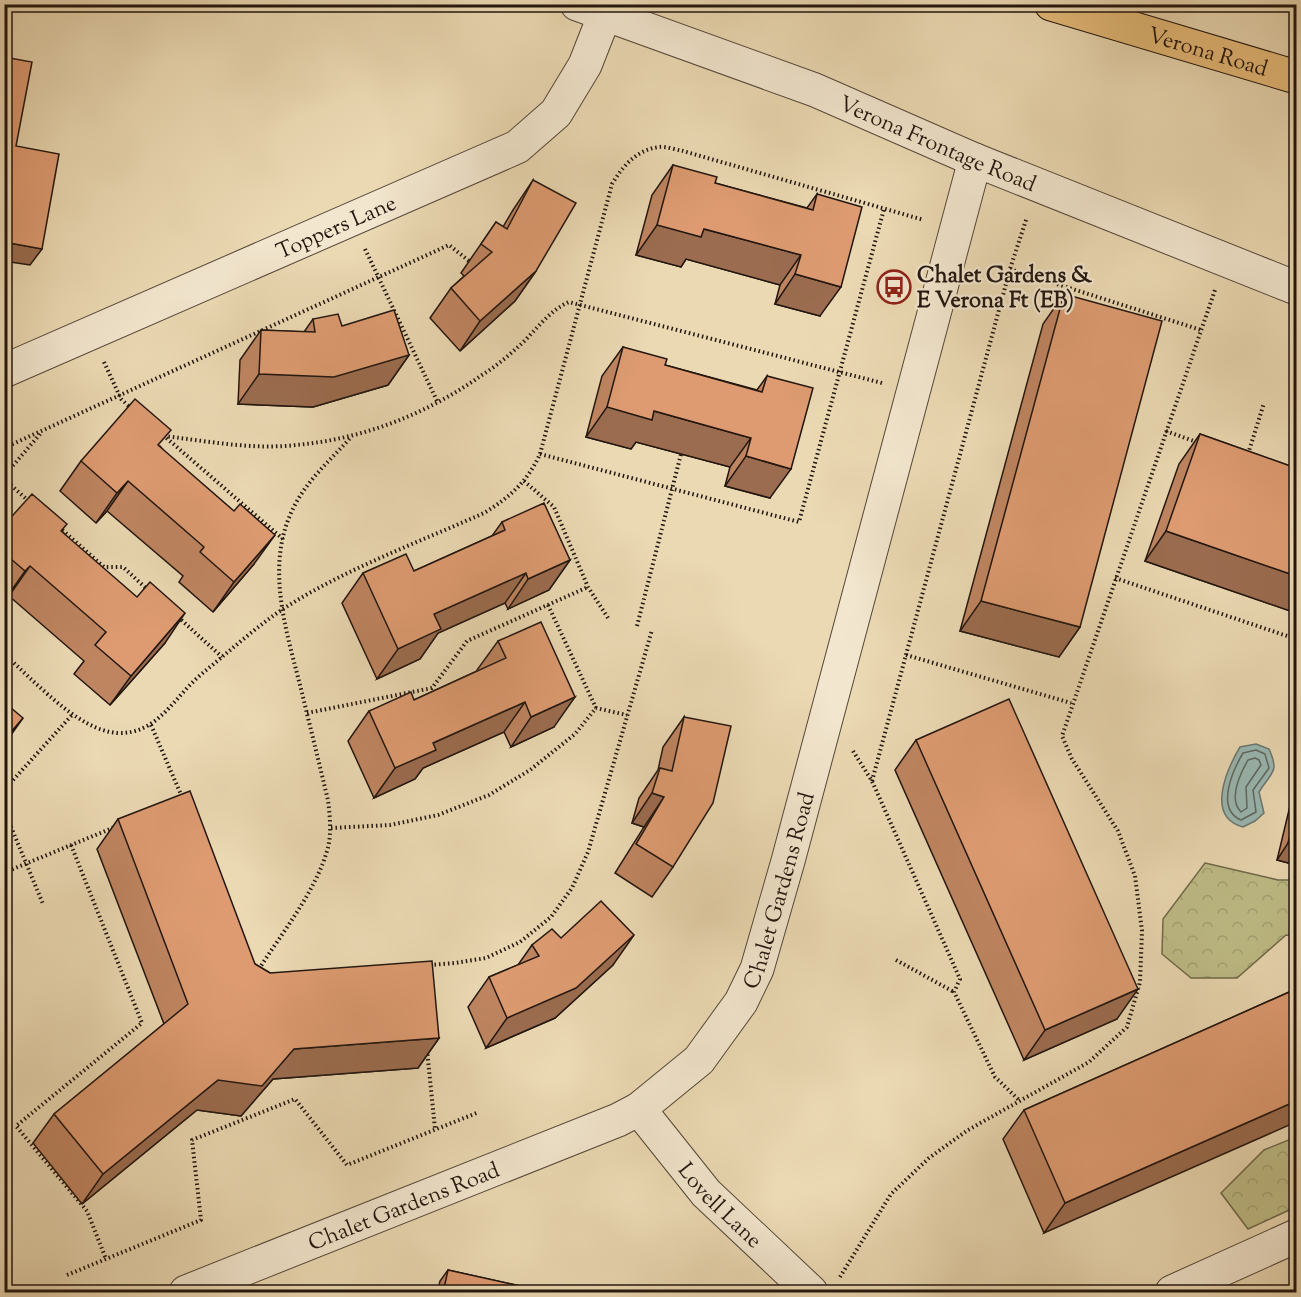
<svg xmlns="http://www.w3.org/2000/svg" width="1301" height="1297" font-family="'Sorts Mill Goudy',serif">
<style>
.forest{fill:url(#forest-crowns);stroke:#706a4c;stroke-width:1.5}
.water{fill:#9ab9b4;stroke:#6a7872;stroke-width:1.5}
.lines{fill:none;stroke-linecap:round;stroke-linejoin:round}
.shore{stroke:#5e6862;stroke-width:1.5}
.minor-casing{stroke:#544738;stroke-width:35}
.tertiary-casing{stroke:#544738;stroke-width:35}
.motorway-casing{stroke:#22160f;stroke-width:35}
.path{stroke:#22160f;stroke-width:4;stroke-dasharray:1.5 3;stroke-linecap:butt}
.minor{stroke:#f2e6ce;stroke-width:33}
.tertiary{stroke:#f2e6ce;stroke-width:33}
.motorway{stroke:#e6bc7a;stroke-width:33}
.wall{fill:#bf8561;stroke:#22160f;stroke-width:1.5}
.shaded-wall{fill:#9b6c4f;stroke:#22160f;stroke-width:1.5}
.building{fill:#de9b71;stroke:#22160f;stroke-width:1.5}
.labels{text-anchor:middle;stroke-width:4.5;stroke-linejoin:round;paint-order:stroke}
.street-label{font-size:22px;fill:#22160f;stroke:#f2e6ce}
.poi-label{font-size:22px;font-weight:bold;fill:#22160f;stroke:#f2e6ce;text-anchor:start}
</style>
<defs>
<pattern id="forest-crowns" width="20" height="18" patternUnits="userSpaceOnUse" patternTransform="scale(1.5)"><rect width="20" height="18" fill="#bfbd88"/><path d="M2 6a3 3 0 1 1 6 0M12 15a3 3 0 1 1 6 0" fill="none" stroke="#a4a274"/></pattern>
</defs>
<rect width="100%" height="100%" fill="#ebd9b3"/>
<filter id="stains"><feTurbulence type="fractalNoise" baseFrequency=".00333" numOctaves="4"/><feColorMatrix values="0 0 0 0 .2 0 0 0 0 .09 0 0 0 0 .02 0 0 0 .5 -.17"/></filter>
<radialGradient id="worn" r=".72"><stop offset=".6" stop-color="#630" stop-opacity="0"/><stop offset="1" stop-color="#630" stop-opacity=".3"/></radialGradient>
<g class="forest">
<polygon points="1205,863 1278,880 1296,880 1296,937 1286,935 1237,978 1191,978 1162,954 1163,919"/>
<polygon points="1296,1137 1296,1207 1248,1229 1221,1193 1264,1150"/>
</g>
<path class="water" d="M 1256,744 L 1269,749 C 1280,773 1271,772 1259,792 L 1264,813 L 1255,821 L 1243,827 C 1205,817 1227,769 1240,747 Z"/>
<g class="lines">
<g class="shore">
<path d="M 1256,750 L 1265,754 L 1269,768 L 1253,790 L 1256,812 L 1241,820 C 1215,809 1233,770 1243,753 Z"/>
<path d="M 1255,758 L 1259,760 L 1261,765 L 1246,787 L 1247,808 L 1241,812 C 1228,799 1240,774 1248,760 Z"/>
</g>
<defs>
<g id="minor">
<path id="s1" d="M 4,371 L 517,147 L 556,113 L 585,65 L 605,14"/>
<path id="s2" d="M 639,1109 L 706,1193 L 811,1292"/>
<path id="s3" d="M 186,1292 L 618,1120 L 639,1109 L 699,1060 L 741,1002 L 757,969 L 788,861 L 975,160"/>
<polyline points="1172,1292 1296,1236"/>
</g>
<g id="tertiary">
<path id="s4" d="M 577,4 L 815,90 L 975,160 L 1296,288"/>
</g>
<g id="motorway">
<path id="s5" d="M 1051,4 L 1296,77"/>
</g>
</defs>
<use href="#minor" class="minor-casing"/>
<use href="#tertiary" class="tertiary-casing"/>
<use href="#motorway" class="motorway-casing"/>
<g class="path">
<polyline points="365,249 438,403"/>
<polyline points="1010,269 1201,330"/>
<polyline points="104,362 121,399 132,409"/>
<polyline points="1166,431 1199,443"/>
<polyline points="163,435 283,539"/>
<path d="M 164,436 C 207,441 252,450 296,445 C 363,439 427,414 482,375 C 495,367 507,357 518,347 C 535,332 548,311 569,302 L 882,383"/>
<polyline points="4,448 449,245 469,261"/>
<polyline points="540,454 799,522 884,209"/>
<polyline points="1248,454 1264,403"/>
<polyline points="4,476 41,433"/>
<polyline points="4,479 31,503"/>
<polyline points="524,481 554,507 588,587 608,618"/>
<polyline points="59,527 104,567 123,567 148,590"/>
<polyline points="1115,578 1296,639"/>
<polyline points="548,605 596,708"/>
<polyline points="178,617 222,657"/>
<polyline points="637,626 681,454"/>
<path d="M 4,654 C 34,680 78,731 118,733 C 155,734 171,703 194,681 C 203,672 213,665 222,657 C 241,641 262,623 283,609 C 345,569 417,543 484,513 C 509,498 528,481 540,454 L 612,184 C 623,166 636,150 659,147 C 666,146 676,150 683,151 L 924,220"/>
<polyline points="906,655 1071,703"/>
<polyline points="307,713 432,688 467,641 588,587"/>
<polyline points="151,725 182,797"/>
<polyline points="853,751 872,781 960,979 954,992 995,1077 1020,1101"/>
<polyline points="872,781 1010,269 1027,217"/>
<polyline points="4,790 72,715"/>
<polyline points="4,810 43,904"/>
<polyline points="331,828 390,825 438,815 489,795 530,770 575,734 596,708 627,715"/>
<polyline points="71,845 142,1023 16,1126 87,1211 106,1259"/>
<polyline points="8,871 115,827"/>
<polyline points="896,960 954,992"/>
<polyline points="430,965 455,963 486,958 520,942 551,917 572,888 588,852 652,630"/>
<path d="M 259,969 C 282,933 315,892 327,851 C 332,835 330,817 328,800 C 319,763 310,726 301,689 C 286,629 263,562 296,503 C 310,477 332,459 351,437"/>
<polyline points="427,1050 435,1129"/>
<polyline points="67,1275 201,1220 192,1140 295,1099 347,1165 479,1112"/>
<polyline points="840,1277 891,1194 929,1158 968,1130 1089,1062 1127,1027 1140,982 1142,931 1135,876 1118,831 1072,759 1062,736 1215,290"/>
</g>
<use href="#minor" class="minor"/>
<use href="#tertiary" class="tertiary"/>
<use href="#motorway" class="motorway"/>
</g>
<g class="wall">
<polygon points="673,165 715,183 807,208 817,194 820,316 775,304 780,285 686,259 681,267 636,255 652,195"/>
<polygon points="533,180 536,271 515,301 460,351 430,318 451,288 464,276 461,273 496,222 503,227 513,210"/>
<polygon points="1064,294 1080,627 1059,657 960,631 1043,324"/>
<polygon points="313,319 342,326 409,355 388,385 313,407 238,404 240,360 261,330 304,332"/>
<polygon points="623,347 665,365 757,390 767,376 770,498 725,486 730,467 636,442 631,449 586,437 602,376"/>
<polygon points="1200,434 1296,468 1296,613 1145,561 1179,464"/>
<polygon points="160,446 254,564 213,612 179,582 183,576 107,511 96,523 60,491 81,461"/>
<polygon points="502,522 570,560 549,590 508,609 505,603 438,633 420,659 377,679 342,603 363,573 414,571 492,536"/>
<polygon points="4,525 62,531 165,643 110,705 74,674 84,661 9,596 4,601"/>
<polygon points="498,641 554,727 511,747 504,732 423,768 415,779 374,798 348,741 369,711 414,700 477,671 477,670"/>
<polygon points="684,717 673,867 652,897 615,873 644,827 632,823 639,798 658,770 663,747"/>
<polygon points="916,740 1117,1019 1024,1060 895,770"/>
<polygon points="1296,781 1296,865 1277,860"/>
<polygon points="118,819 255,964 270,973 439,1038 418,1068 273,1079 241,1116 197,1110 82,1204 33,1143 54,1114 164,1024 97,849"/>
<polygon points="561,938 613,965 555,1018 486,1048 468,1007 489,977 518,965 532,945"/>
<polygon points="1296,989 1044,1233 1003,1139 1024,1110"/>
<polygon points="448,1270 552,1293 437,1293 440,1281"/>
</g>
<g class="shaded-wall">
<polygon points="657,225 704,229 801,255 780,285 686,259 681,267 636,255"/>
<polygon points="4,242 42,249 30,265 4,261"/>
<polygon points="536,271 515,301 460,351 480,321"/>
<polygon points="795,274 841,287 820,316 775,304"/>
<polygon points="409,355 388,385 313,407 238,404 259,374"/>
<polygon points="607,407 654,411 751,438 730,467 636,442 631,449 586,437"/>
<polygon points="746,456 791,469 770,498 725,486"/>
<polygon points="128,481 107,511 96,523 117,493"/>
<polygon points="1166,531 1296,576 1296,613 1145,561"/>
<polygon points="275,535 254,564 213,612 234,582"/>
<polygon points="570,560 549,590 508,609 528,579"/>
<polygon points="30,566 9,596 4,601 25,571"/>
<polygon points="526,573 505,603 438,633 420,659 377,679 398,649 434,614"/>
<polygon points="981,601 1080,627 1059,657 960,631"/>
<polygon points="185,613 165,643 110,705 131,676"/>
<polygon points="575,697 554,727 511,747 531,717"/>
<polygon points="525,702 504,732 423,768 415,779 374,798 395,768 433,743"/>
<polygon points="23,718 4,745 4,740"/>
<polygon points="652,793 664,797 644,827 632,823"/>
<polygon points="1288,843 1296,845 1296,865 1277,860"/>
<polygon points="634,935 613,965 555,1018 486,1048 507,1018"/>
<polygon points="1138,989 1117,1019 1024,1060 1045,1030"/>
<polygon points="439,1038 418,1068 273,1079 241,1116 197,1110 82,1204 103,1174 218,1080 294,1049"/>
<polygon points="1296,1101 1296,1122 1044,1233 1065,1203"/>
</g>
<g class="building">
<polygon points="4,57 32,62 16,146 59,154 42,249 4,242"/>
<polygon points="673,165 717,177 715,183 813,210 817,194 862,207 841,287 795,274 801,255 704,229 701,237 657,225"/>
<polygon points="533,180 576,203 536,271 480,321 451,288 492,252 481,244 496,222 507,229"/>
<polygon points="1064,294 1162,321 1080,627 981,601"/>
<polygon points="394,310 409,355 334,377 259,374 261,330 315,332 313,319 338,314 342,326"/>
<polygon points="623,347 667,359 665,365 762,392 767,376 813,388 791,469 746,456 751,438 654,411 652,420 607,407"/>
<polygon points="135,399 171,430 158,445 234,511 240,504 275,535 234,582 200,552 204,547 128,481 117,493 81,461"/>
<polygon points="1200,434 1296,468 1296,576 1166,531"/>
<polygon points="32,494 67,524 61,531 137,597 150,582 185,613 131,676 95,645 106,632 30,566 25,571 4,553 4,525"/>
<polygon points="544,503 570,560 528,579 526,573 434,614 441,629 398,649 363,573 406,554 414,571 505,530 502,522"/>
<polygon points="541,622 575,697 531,717 525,702 433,743 436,750 395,768 369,711 411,692 414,700 506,658 498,641"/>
<polygon points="1009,699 1138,989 1045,1030 916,740"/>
<polygon points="4,702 23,718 4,740"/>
<polygon points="684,717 731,726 713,803 673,867 636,844 664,797 652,793 660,768 672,771"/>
<polygon points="190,791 255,964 270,973 432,961 439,1038 294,1049 262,1086 218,1080 103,1174 54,1114 188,1004 118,819"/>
<polygon points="1296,811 1296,845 1288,843"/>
<polygon points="601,901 634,935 576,988 507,1018 489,977 539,956 532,945 552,929 561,938"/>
<polygon points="1296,989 1296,1101 1065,1203 1024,1110"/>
<polygon points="448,1270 552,1293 443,1293"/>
</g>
<defs>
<symbol id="bus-ring" viewBox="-11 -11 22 22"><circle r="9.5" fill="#f2e6ce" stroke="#8f2418" stroke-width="1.5"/><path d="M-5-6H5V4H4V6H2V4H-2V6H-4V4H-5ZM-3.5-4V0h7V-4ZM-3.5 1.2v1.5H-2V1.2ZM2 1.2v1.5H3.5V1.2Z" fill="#8f2418"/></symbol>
</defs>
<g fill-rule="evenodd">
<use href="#bus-ring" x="875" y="268" width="38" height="38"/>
</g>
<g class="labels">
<g class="street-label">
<text dy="8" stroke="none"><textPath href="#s5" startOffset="164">Verona Road</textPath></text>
<text dy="8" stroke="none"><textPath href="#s4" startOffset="387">Verona Frontage Road</textPath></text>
<text dy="8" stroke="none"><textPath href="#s1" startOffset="362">Toppers Lane</textPath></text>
<text dy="8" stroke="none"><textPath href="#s3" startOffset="756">Chalet Gardens Road</textPath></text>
<text dy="8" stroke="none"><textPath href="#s2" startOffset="126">Lovell Lane</textPath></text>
<text dy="8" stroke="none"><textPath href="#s3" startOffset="234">Chalet Gardens Road</textPath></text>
</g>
<g class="poi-label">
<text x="917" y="282">Chalet Gardens &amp;<tspan x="917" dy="25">E Verona Ft (EB)</tspan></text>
</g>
</g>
<rect width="1301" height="1297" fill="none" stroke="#ebd9b3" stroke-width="24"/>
<rect x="6" y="6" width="1289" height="1285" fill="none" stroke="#22160f" stroke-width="3"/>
<rect x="12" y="12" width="1277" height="1273" fill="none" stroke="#22160f" stroke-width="1.5"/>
<rect width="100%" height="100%" filter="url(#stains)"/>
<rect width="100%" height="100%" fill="url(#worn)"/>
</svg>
